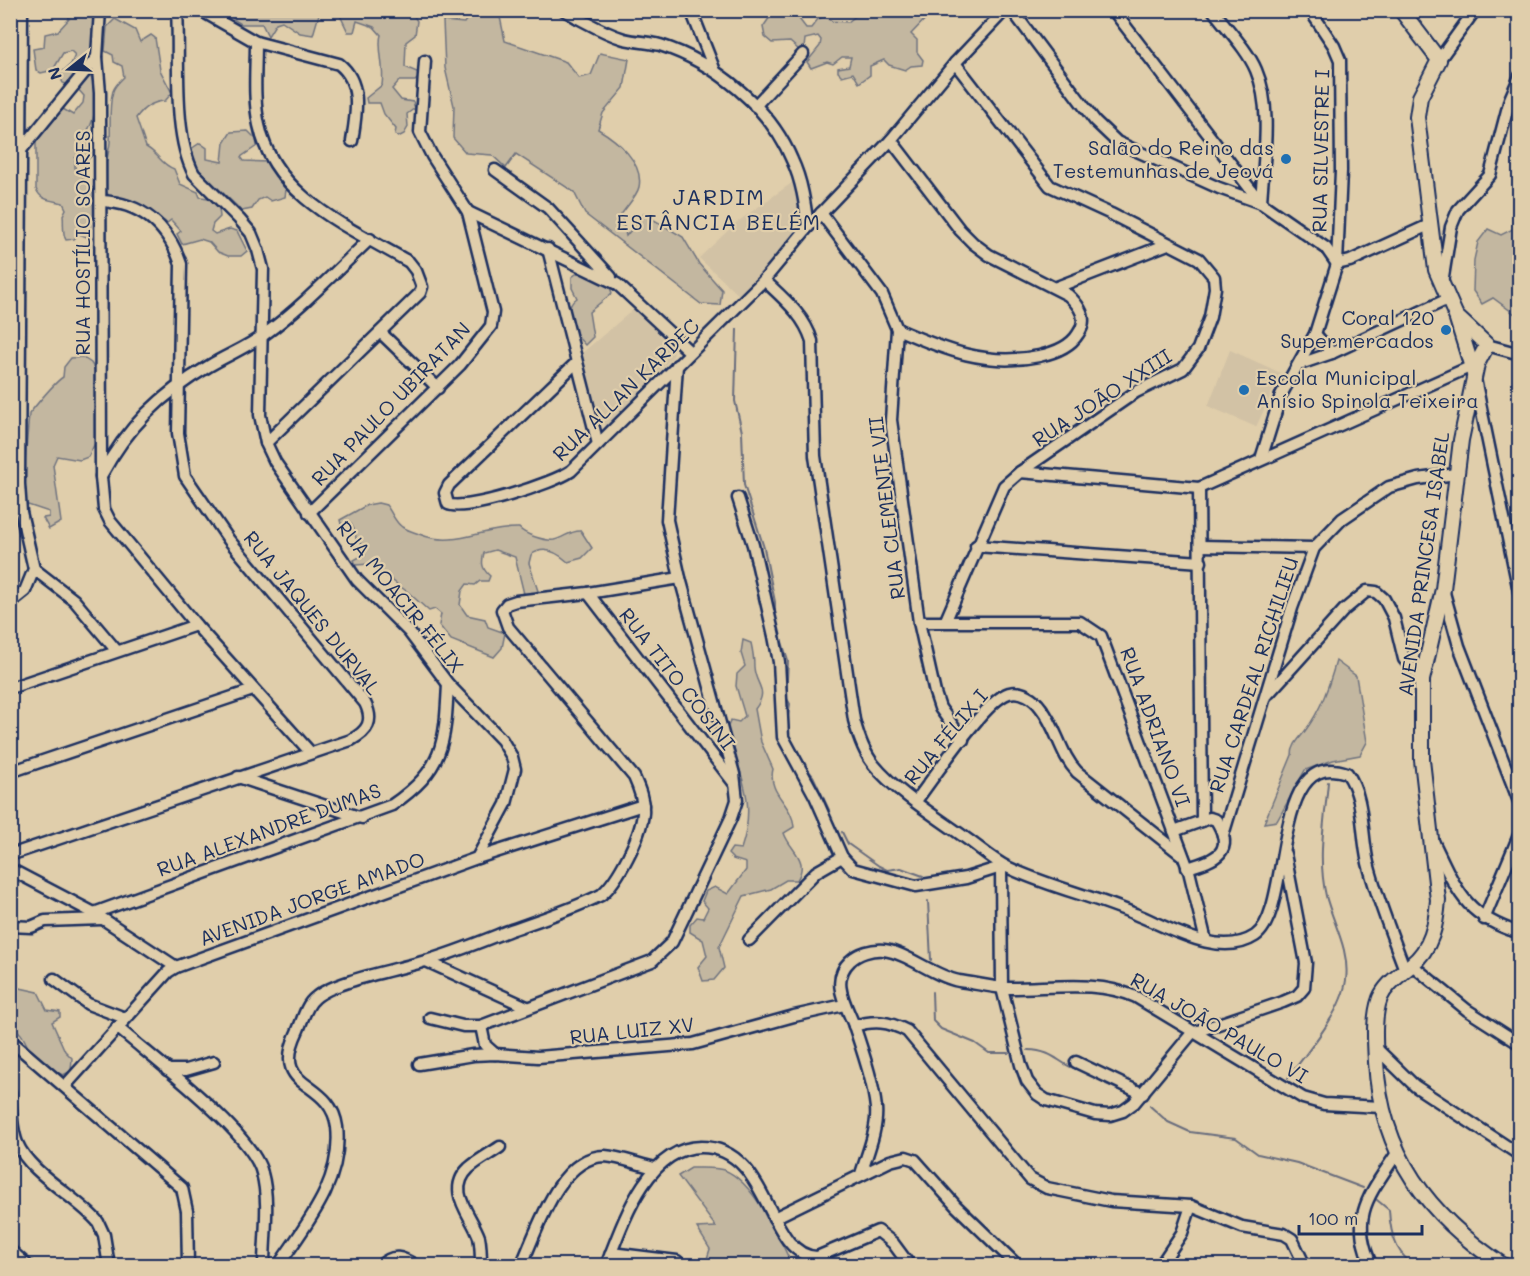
<svg xmlns="http://www.w3.org/2000/svg" width="1530" height="1276" font-family="Mali,sans-serif">
<style>
.built{fill:#d2c2a5}
.green{fill:#c3b7a0;stroke:#6f737f;stroke-width:1.5}
.lines{fill:none;stroke-linecap:round;stroke-linejoin:round}
.stream{stroke:#696d7d;stroke-width:2}
.street-casing{stroke:#1b2f5e;stroke-width:15}
.secondary-casing{stroke:#1b2f5e;stroke-width:18}
.street{stroke:#e0ceab;stroke-width:10}
.secondary{stroke:#e0ceab;stroke-width:14}
.poi-dot{fill:#1f6fb2;stroke:#e0ceab;stroke-width:2}
.labels{text-anchor:middle;stroke-width:4.5;stroke-linejoin:round;paint-order:stroke}
.poi-label{font-size:20px;fill:#1b2f5e;stroke:#e0ceab;text-anchor:end}
.street-label{font-size:20px;fill:#1b2f5e;stroke:#e0ceab}
.quarter-label{font-size:22px;letter-spacing:1.5px;fill:#1b2f5e;stroke:#e0ceab}
</style>
<rect width="100%" height="100%" fill="#e0ceab"/>
<filter id="ink" filterUnits="userSpaceOnUse"><feTurbulence type="fractalNoise" baseFrequency=".0167" numOctaves="2"/><feDisplacementMap in="SourceGraphic" scale="12" xChannelSelector="R" yChannelSelector="G"/><feConvolveMatrix kernelMatrix="1 2 1 2 8 2 1 2 1" color-interpolation-filters="sRGB"/></filter>
<g filter="url(#ink)">
<g class="built">
<polygon points="793,182 798,193 799,231 741,297 699,258 736,223"/>
<polygon points="635,308 674,351 673,356 612,425 607,427 599,419 582,353"/>
<polygon points="1230,350 1281,373 1256,427 1208,406"/>
</g>
<g class="green">
<polygon points="68,11 96,11 92,54 69,85 63,83 59,75 71,64 75,55 71,51 63,53 53,70 41,73 36,70 33,49 44,47 45,34 58,31 69,19"/>
<polygon points="234,11 234,10 320,11 313,35 300,33 282,21 276,23 268,36 262,24 241,24 233,19"/>
<path d="M 338,11 L 411,11 L 417,21 L 415,35 L 406,42 L 405,67 L 417,72 L 419,77 L 415,81 L 399,81 L 392,89 L 401,100 L 413,102 L 415,108 L 407,114 L 408,127 L 404,134 L 398,137 L 395,134 L 396,129 L 384,114 L 380,103 L 367,103 L 366,98 L 382,85 C 385,68 377,45 381,35 L 374,27 L 357,21 L 354,32 L 348,32 Z"/>
<path d="M 472,11 L 499,12 L 505,41 L 566,62 L 579,78 L 591,75 L 600,53 L 629,59 L 624,88 L 603,113 L 598,129 C 617,140 644,163 639,187 C 637,196 626,207 621,215 L 626,236 L 644,214 L 683,237 L 699,264 L 722,290 L 720,305 L 701,304 L 585,214 L 574,192 L 516,154 L 506,168 L 492,155 L 466,153 L 453,138 L 454,106 L 445,68 L 443,21 L 464,23 Z"/>
<polygon points="774,11 793,11 806,28 811,28 818,19 825,16 832,21 848,22 862,11 942,11 932,12 911,34 917,40 917,52 923,60 922,65 911,66 905,70 889,65 884,60 870,66 870,75 859,83 853,73 842,76 838,72 838,68 849,66 851,57 842,57 833,64 827,62 811,68 807,62 820,46 821,40 818,36 805,39 804,48 799,50 790,42 772,43 765,37 763,27"/>
<path d="M 115,19 L 135,30 L 140,42 L 151,35 L 155,38 L 160,70 L 172,93 L 165,101 C 152,102 144,107 136,118 L 146,147 C 158,153 161,165 174,169 L 180,184 L 198,192 L 200,197 L 209,198 L 219,208 L 220,217 L 213,224 L 211,231 L 215,234 L 230,229 L 237,231 L 247,251 L 241,256 L 228,256 L 218,252 L 209,242 L 200,239 L 182,244 L 177,234 L 181,231 L 171,220 L 167,223 L 131,200 L 109,196 C 98,182 109,157 110,142 C 111,125 108,108 113,91 C 115,85 120,81 124,77 L 122,66 L 114,62 L 113,55 L 105,51 L 107,27 Z"/>
<path d="M 89,77 L 92,78 C 96,95 98,114 88,130 L 94,154 L 88,159 L 82,155 L 75,158 L 75,168 L 94,190 L 97,235 L 92,239 L 79,234 L 74,239 L 66,240 C 62,233 64,224 63,215 L 66,209 L 63,203 C 51,200 41,201 36,189 L 36,138 L 63,109 L 73,115 L 83,103 L 84,96 L 77,88 Z"/>
<polygon points="248,131 256,139 257,146 241,157 244,161 267,162 286,190 285,197 271,201 265,197 258,200 252,209 242,211 196,167 191,149 200,143 207,148 207,159 222,162 224,143 231,132"/>
<polygon points="1519,221 1519,317 1493,298 1482,304 1473,291 1474,260 1478,242 1488,229 1501,235 1513,229"/>
<path d="M 579,272 L 609,285 L 612,293 L 589,312 L 593,337 L 585,345 C 574,334 560,310 577,298 L 572,288 L 572,277 Z"/>
<path d="M 82,357 L 91,363 L 97,373 L 96,441 L 88,457 L 80,460 L 57,456 L 53,465 L 61,522 L 49,529 L 43,518 L 49,517 L 49,512 L 25,504 L 23,486 L 29,414 C 37,404 55,382 63,377 L 64,367 L 71,358 Z"/>
<path d="M 378,503 L 386,505 C 392,512 394,521 402,527 C 407,530 414,532 419,534 C 456,549 482,527 519,528 C 525,535 545,541 554,540 C 564,538 571,530 581,531 L 592,548 L 582,558 L 568,562 C 557,552 544,545 531,555 L 529,563 L 538,591 L 530,596 L 524,594 L 515,557 L 495,550 L 484,553 C 481,563 482,569 490,576 L 488,581 L 480,581 L 475,585 L 467,584 L 462,591 L 460,605 L 467,615 L 485,619 L 488,627 L 505,633 L 502,648 L 494,657 L 451,640 L 439,625 L 441,614 L 435,609 L 429,611 L 409,593 L 370,564 L 356,565 L 354,560 L 365,554 L 364,547 L 356,539 L 355,531 L 351,524 L 341,524 L 340,520 L 367,505 Z"/>
<path d="M 743,640 L 751,643 C 753,652 754,658 754,667 C 755,686 770,689 755,709 L 761,742 L 773,769 C 767,794 793,804 794,827 L 784,833 C 790,851 810,859 797,880 L 786,880 L 771,889 L 744,896 L 719,947 L 724,968 L 714,980 L 703,981 L 698,967 L 707,956 L 703,940 L 690,932 L 690,925 L 697,917 L 703,918 L 708,908 L 702,901 L 706,891 L 715,887 L 728,894 L 746,870 L 746,863 L 733,859 L 728,854 L 732,848 L 741,849 C 758,800 739,775 727,728 L 731,720 L 739,722 L 745,716 L 736,686 L 737,674 L 745,666 L 741,653 Z"/>
<path d="M 1336,661 L 1356,676 L 1367,742 L 1360,755 L 1333,760 L 1305,770 L 1277,821 L 1264,823 L 1292,755 C 1292,745 1299,739 1305,731 C 1321,710 1329,686 1336,661 Z"/>
<path d="M 11,986 L 38,992 L 47,1010 L 60,1012 L 60,1017 L 52,1022 L 65,1051 L 72,1058 L 71,1071 L 63,1075 C 53,1071 36,1061 30,1051 C 24,1040 23,1032 11,1026 Z"/>
<path d="M 691,1168 C 701,1168 715,1167 724,1170 C 753,1180 780,1239 792,1265 L 708,1265 L 706,1262 L 710,1249 L 697,1228 L 716,1227 L 678,1176 Z"/>
</g>
<g class="lines">
<g class="stream">
<polyline points="737,329 735,401 742,432 744,485 764,548 775,602 775,618"/>
<polyline points="778,629 788,661 786,697 790,704 787,722"/>
<polyline points="802,762 813,776 829,810"/>
<polyline points="842,832 848,844 879,866 887,870 901,868 923,876"/>
<polyline points="928,901 931,960"/>
<polyline points="932,992 933,1021 941,1029 975,1043 989,1053 1009,1053"/>
<path d="M 1028,1050 C 1058,1051 1057,1066 1084,1071"/>
<path d="M 1288,1078 C 1307,1052 1342,1012 1346,980 C 1350,950 1333,923 1326,896 C 1317,858 1325,819 1328,782"/>
<polyline points="1100,1079 1106,1084 1129,1094"/>
<polyline points="1150,1106 1168,1122 1190,1132 1236,1138 1258,1154 1297,1163 1363,1188"/>
<path d="M 1377,1200 L 1389,1210 C 1390,1231 1395,1256 1417,1266"/>
</g>
<defs>
<g id="street">
<polyline points="100,10 97,57 100,93 101,477 104,509 110,521 196,625 311,753"/>
<path d="M 177,10 C 180,58 172,133 194,174 L 239,219 L 251,233 L 258,250 L 263,269 L 260,415 L 266,443 L 275,462 L 357,580 L 409,632 L 448,684 L 502,740 L 512,757 L 515,769 L 506,804 L 477,858"/>
<path d="M 200,10 L 256,42 L 339,64 C 363,83 356,115 352,141"/>
<polyline points="564,10 578,18"/>
<path d="M 576,10 L 578,18 C 593,26 607,34 624,39 C 636,42 648,42 660,45 C 714,62 770,107 792,160 C 802,181 805,204 808,227"/>
<polyline points="691,10 715,71"/>
<polyline points="1012,10 1095,121 1117,142 1219,188 1261,203 1326,248 1337,264"/>
<polyline points="1113,10 1261,203"/>
<path d="M 1213,10 C 1227,29 1247,49 1256,70 C 1273,109 1263,162 1261,203"/>
<path d="M 256,42 C 256,69 253,98 259,125 C 274,198 351,228 409,262 L 416,271 L 422,287 L 420,293 L 266,443"/>
<polyline points="1439,60 1475,10"/>
<polyline points="755,106 803,54"/>
<path d="M 891,140 L 960,230 L 973,243 L 989,255 L 1068,295 C 1080,306 1089,319 1078,334 C 1070,347 1053,353 1039,356 C 987,367 945,350 897,329"/>
<polyline points="21,150 97,57"/>
<polyline points="495,170 548,208 611,277"/>
<polyline points="468,212 617,284 690,352"/>
<polyline points="821,213 882,294 897,329 891,420 919,622 935,693 940,708 963,740"/>
<polyline points="548,249 598,444"/>
<polyline points="1337,264 1350,261 1429,225"/>
<path d="M 764,280 C 784,299 804,315 812,341 L 815,456 L 854,720 C 858,735 864,753 874,765 C 896,792 938,818 967,839 C 980,848 993,860 1007,867 C 1049,887 1093,896 1135,914 C 1168,927 1220,959 1255,936 C 1294,910 1269,746 1347,773 C 1365,798 1361,834 1368,863 C 1377,899 1392,935 1405,970"/>
<polyline points="1442,283 1451,227 1458,210 1490,175 1510,99 1520,76"/>
<polyline points="1057,287 1168,244"/>
<polyline points="381,333 438,388"/>
<polyline points="1315,334 1332,353"/>
<polyline points="1487,345 1520,354"/>
<path d="M 576,363 L 449,485 L 445,493 L 448,504 C 466,512 554,483 571,471 L 764,280 L 808,227 L 891,140 L 955,63 L 1005,10"/>
<polyline points="1300,364 1332,353 1448,299"/>
<polyline points="1475,379 1520,596"/>
<polyline points="1261,459 1281,395 1315,334 1337,264 1341,171 1340,60 1334,46 1310,10"/>
<polyline points="1020,472 1199,488 1472,366"/>
<path d="M 101,476 C 127,427 161,394 209,366 C 227,355 248,347 265,334 C 302,307 336,271 370,239"/>
<polyline points="1199,488 1202,821"/>
<polyline points="738,498 753,545 774,636 779,662 783,737 815,796 842,857 853,869 916,886 966,878 1004,866"/>
<polyline points="309,513 460,365 491,326 493,312 468,212 432,156 420,132 425,61"/>
<polyline points="976,546 1201,562"/>
<polyline points="1200,546 1314,548"/>
<polyline points="34,569 74,600 116,650"/>
<polyline points="1443,589 1459,646 1520,804"/>
<polyline points="588,593 734,783"/>
<polyline points="10,603 25,591 34,569 21,512 19,484 22,10"/>
<polyline points="946,620 1004,486 1020,472 1136,392 1183,369 1198,349 1210,317 1215,288 1214,277 1199,259 1111,214 1050,186 955,63"/>
<polyline points="919,622 1080,622 1101,636 1189,871 1206,941"/>
<polyline points="10,688 196,625"/>
<polyline points="1269,693 1344,610 1367,591 1376,592 1384,599 1394,618 1404,659 1422,680"/>
<polyline points="10,772 253,690"/>
<polyline points="238,777 362,818"/>
<path d="M 916,801 C 933,779 985,700 1009,693 C 1022,690 1034,698 1041,708 C 1057,728 1060,754 1077,772 L 1182,855"/>
<path d="M 1174,831 L 1210,818 L 1216,820 C 1236,852 1216,860 1187,868"/>
<polyline points="1223,835 1292,608 1314,548 1342,519 1389,487 1418,479 1456,474"/>
<path d="M 1433,841 C 1457,890 1464,916 1520,933"/>
<path d="M 10,855 L 351,740 C 368,731 374,721 365,703 L 229,540 L 185,476 L 178,433 L 181,264 C 168,226 142,203 101,201"/>
<polyline points="10,869 94,913 176,967"/>
<polyline points="1001,869 1002,988 1021,1065 1027,1081 1037,1094 1046,1100 1095,1114 1110,1115 1123,1111 1134,1103 1192,1033 1283,1002 1297,996 1304,988 1306,963 1285,854"/>
<path d="M 94,913 L 392,805 C 444,769 445,744 448,684"/>
<polyline points="1484,919 1520,833"/>
<polyline points="10,926 31,927 45,921 102,919"/>
<polyline points="749,940 816,872 842,857"/>
<polyline points="426,961 527,1007"/>
<polyline points="1412,965 1467,1010 1520,1044"/>
<polyline points="54,979 88,1004 125,1018"/>
<polyline points="430,1018 463,1026 481,1026 652,961 672,942 731,818 737,800 734,774 680,578 667,520 677,365"/>
<polyline points="481,1026 485,1045 495,1054"/>
<path d="M 854,1026 C 874,1020 888,1021 907,1031 L 1019,1166 L 1030,1179 L 1047,1188 L 1111,1201 L 1191,1206 L 1242,1227 L 1284,1234 L 1292,1239 L 1305,1266"/>
<path d="M 117,1027 C 151,1057 253,1133 262,1173 C 270,1202 264,1236 264,1266"/>
<polyline points="10,1040 182,1188 187,1211 188,1266"/>
<polyline points="1375,1047 1415,1086 1520,1155"/>
<polyline points="1076,1062 1143,1094"/>
<polyline points="419,1064 473,1055 495,1054 538,1057 693,1044 794,1016 844,1005"/>
<polyline points="167,1070 186,1070 214,1062"/>
<polyline points="65,1086 168,972 176,967 477,858 643,805"/>
<path d="M 10,1092 C 11,1109 11,1127 17,1143 C 30,1174 76,1196 98,1222 L 104,1235 L 109,1266"/>
<path d="M 861,1174 C 867,1154 878,1129 876,1108 C 873,1081 863,1053 855,1028 C 847,1006 829,981 850,961 C 858,953 872,949 884,950 C 908,953 933,976 959,981 C 974,983 990,987 1005,988 C 1048,989 1095,979 1136,997 L 1303,1098 L 1324,1104 L 1381,1107"/>
<polyline points="774,1218 890,1161 906,1157 915,1160 956,1206 1018,1266"/>
<polyline points="10,1250 28,1266"/>
<polyline points="611,1253 677,1261"/>
<path d="M 278,1266 C 307,1223 343,1181 337,1127 C 330,1076 268,1093 298,1030 C 303,1019 306,1005 315,998 C 334,981 396,970 422,962 C 451,954 480,942 508,931 C 539,920 571,910 601,895 C 618,881 641,836 643,813 C 644,800 639,788 634,777 L 508,627 L 502,610 L 507,604 L 516,601 L 588,593 L 680,578"/>
<path d="M 380,1266 C 393,1253 402,1257 416,1266"/>
<path d="M 481,1266 C 481,1256 481,1246 479,1237 C 471,1214 445,1191 469,1168 C 478,1160 490,1154 500,1147"/>
<path d="M 521,1266 C 537,1231 559,1156 605,1156 C 621,1157 640,1165 655,1168"/>
<path d="M 606,1266 C 622,1225 647,1147 701,1147 C 771,1147 766,1256 817,1257 L 878,1231 L 893,1243 L 910,1266"/>
<polyline points="1160,1266 1182,1233 1191,1206"/>
<path d="M 1372,1266 C 1348,1217 1370,1194 1397,1153"/>
</g>
<g id="secondary">
<polyline points="1401,10 1439,60 1420,97 1417,117 1436,270 1456,316 1474,374"/>
<path d="M 1456,316 L 1487,345 L 1477,364 L 1461,440 L 1443,589 L 1422,680 L 1422,760 L 1438,900 C 1436,925 1432,948 1411,965 C 1400,975 1386,984 1380,998 C 1373,1017 1375,1042 1376,1062 C 1381,1154 1428,1216 1504,1266"/>
</g>
</defs>
<use href="#street" class="street-casing"/>
<use href="#secondary" class="secondary-casing"/>
<use href="#street" class="street"/>
<use href="#secondary" class="secondary"/>
</g>
</g>
<g class="poi-dot">
<circle cx="1286" cy="159" r="6"/>
<circle cx="1446" cy="330" r="6"/>
<circle cx="1244" cy="390" r="6"/>
</g>
<g class="labels">
<g class="poi-label">
<text x="1274" y="155">Salão do Reino das<tspan x="1274" dy="23">Testemunhas de Jeová</tspan></text>
<text x="1434" y="325">Coral 120<tspan x="1434" dy="23">Supermercados</tspan></text>
<text x="1256" y="385" text-anchor="start">Escola Municipal<tspan x="1256" dy="23">Anísio Spinola Teixeira</tspan></text>
</g>
<g class="street-label">
<text transform="translate(1321 151) rotate(-89)" y="7">RUA SILVESTRE I</text>
<text transform="translate(83 243) rotate(-90)" y="7">RUA HOSTÍLIO SOARES</text>
<text transform="translate(626 390) rotate(-44)" y="7">RUA ALLAN KARDEC</text>
<text transform="translate(1102 398) rotate(-33)" y="7">RUA JOÃO XXIII</text>
<text transform="translate(391 404) rotate(-46)" y="7">RUA PAULO UBIRATAN</text>
<text transform="translate(887 508) rotate(-97)" y="7">RUA CLEMENTE VII</text>
<text transform="translate(1424 564) rotate(-82)" y="7">AVENIDA PRINCESA ISABEL</text>
<text transform="translate(400 597) rotate(51)" y="7">RUA MOACIR FÉLIX</text>
<text transform="translate(312 613) rotate(51)" y="7">RUA JAQUES DURVAL</text>
<text transform="translate(1254 675) rotate(-72)" y="7">RUA CARDEAL RICHILIEU</text>
<text transform="translate(677 679) rotate(52)" y="7">RUA TITO COSINI</text>
<text transform="translate(1155 727) rotate(70)" y="7">RUA ADRIANO VI</text>
<text transform="translate(946 737) rotate(-50)" y="7">RUA FÉLIX I</text>
<text transform="translate(269 830) rotate(-20)" y="7">RUA ALEXANDRE DUMAS</text>
<text transform="translate(312 899) rotate(-20)" y="7">AVENIDA JORGE AMADO</text>
<text transform="translate(1219 1028) rotate(30)" y="7">RUA JOÃO PAULO VI</text>
<text transform="translate(632 1031) rotate(-6)" y="7">RUA LUIZ XV</text>
</g>
<g class="quarter-label">
<text x="719" y="205">JARDIM<tspan x="719" dy="25">ESTÂNCIA BELÉM</tspan></text>
</g>
</g>
<rect width="1530" height="1276" fill="none" stroke="#e0ceab" stroke-width="36"/>
<rect x="18" y="18" width="1494" height="1240" fill="none" stroke="#1b2f5e" stroke-width="2" filter="url(#ink)"/>
<g transform="translate(69 69) rotate(252)" stroke="#e0ceab" stroke-width="4.5" paint-order="stroke">
<path d="M0-4.5L10 22L0 15L-10 22Z" fill="#1b2f5e"/>
<text y="-9" font-size="16" font-weight="bold" text-anchor="middle" fill="#1b2f5e">N</text>
</g>
<path d="M1299 1225v9h123v-9" fill="none" stroke="#1b2f5e" stroke-width="3"/>
<text x="1308" y="1225" font-size="18" fill="#1b2f5e" stroke="#e0ceab" stroke-width="4.5" paint-order="stroke">100 m</text>
</svg>
